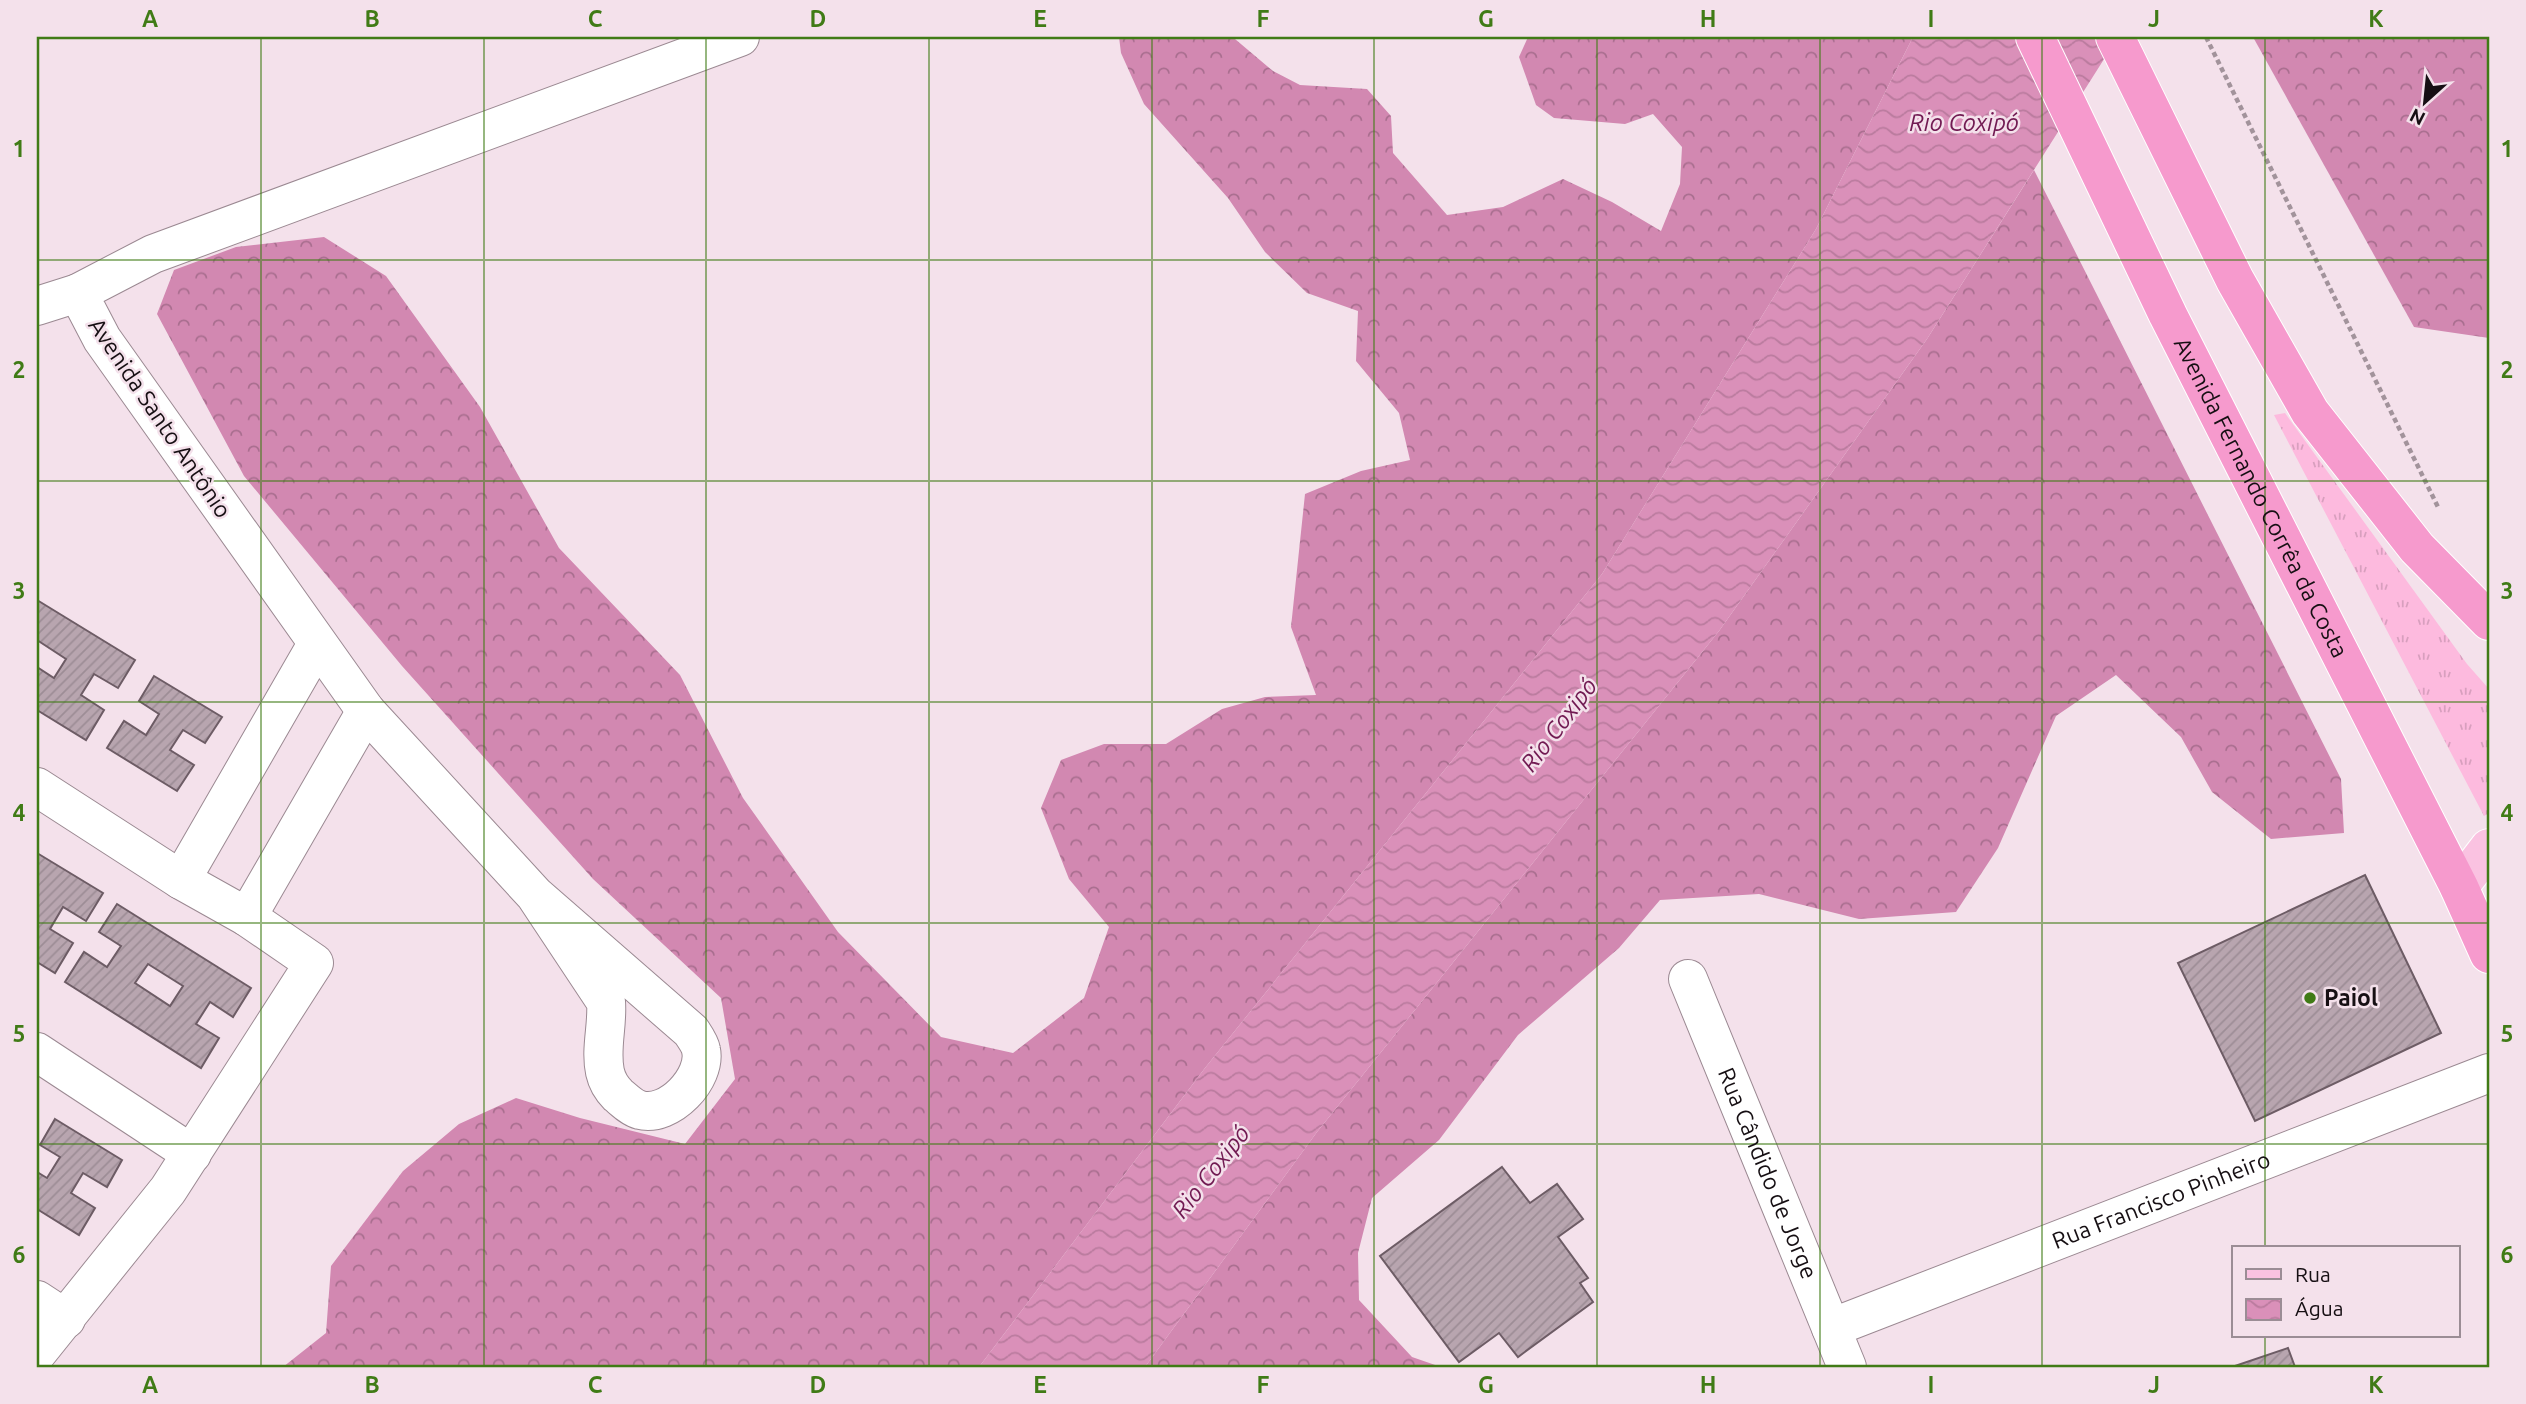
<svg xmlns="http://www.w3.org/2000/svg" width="2526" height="1404" font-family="Ubuntu,sans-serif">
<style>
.grass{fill:url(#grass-tufts)}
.forest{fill:url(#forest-crowns)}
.water{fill:url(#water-waves)}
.building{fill:url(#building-hatch);stroke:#6d5c65;stroke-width:2;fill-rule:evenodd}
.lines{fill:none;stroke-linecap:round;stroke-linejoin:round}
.minor-casing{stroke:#9b8992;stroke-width:40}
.major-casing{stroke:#fff;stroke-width:40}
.highway-casing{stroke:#fff;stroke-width:40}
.path{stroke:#a2939b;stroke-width:4.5;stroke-dasharray:5 3.5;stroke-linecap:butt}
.minor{stroke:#fff;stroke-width:38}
.major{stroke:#fac2e1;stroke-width:38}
.highway{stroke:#f69acd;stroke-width:38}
.grid{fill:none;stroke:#407b16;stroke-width:2;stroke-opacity:0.55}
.poi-dot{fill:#407b16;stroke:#f4e1eb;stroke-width:2.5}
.labels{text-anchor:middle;stroke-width:5;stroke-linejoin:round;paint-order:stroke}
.street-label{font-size:23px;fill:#160f13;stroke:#f4e1eb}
.poi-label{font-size:23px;font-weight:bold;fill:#160f13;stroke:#f4e1eb;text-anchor:start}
.water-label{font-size:24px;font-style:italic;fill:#711a52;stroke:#f4e1eb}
.neatline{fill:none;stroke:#407b16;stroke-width:2.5}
.grid-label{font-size:23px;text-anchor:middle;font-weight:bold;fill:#407b16}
</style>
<defs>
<pattern id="grass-tufts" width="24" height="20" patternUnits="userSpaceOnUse" patternTransform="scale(1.75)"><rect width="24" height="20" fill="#fdbade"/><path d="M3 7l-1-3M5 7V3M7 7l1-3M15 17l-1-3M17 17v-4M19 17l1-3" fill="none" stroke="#d89fbe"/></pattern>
<pattern id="forest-crowns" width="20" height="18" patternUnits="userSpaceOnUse" patternTransform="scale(1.75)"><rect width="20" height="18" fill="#d288b1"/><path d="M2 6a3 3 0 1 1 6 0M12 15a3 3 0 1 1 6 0" fill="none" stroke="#a96e8f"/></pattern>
<pattern id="water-waves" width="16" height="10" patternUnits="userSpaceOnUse" patternTransform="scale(1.75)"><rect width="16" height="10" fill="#da90b9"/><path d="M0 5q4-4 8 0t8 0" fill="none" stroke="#ba7b9e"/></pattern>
<pattern id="building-hatch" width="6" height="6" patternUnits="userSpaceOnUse" patternTransform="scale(1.75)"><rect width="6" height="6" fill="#b8a5af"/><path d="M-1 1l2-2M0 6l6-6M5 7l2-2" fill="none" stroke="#9d8d96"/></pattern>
</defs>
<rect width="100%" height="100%" fill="#f4e1eb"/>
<polygon class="grass" points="2285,413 2467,664 2489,689 2489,813 2484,816 2274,415"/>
<g class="forest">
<polygon points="1119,37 1235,37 1235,39 1273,71 1300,85 1367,89 1391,116 1393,153 1447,215 1503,207 1563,179 1612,202 1661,231 1680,184 1682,147 1653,114 1625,124 1554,118 1536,105 1519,57 1528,37 1913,37 1816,229 1602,574 1205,1068 979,1367 283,1367 326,1333 331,1266 403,1171 459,1124 516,1098 580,1118 685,1144 735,1079 721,998 593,879 402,666 244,476 157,314 174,270 236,247 324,237 386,276 480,407 559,548 680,675 743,798 838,932 941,1037 1013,1053 1084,998 1109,927 1069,879 1041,808 1061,760 1104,744 1166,744 1222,709 1265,697 1316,695 1291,627 1305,494 1361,471 1410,460 1399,413 1356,361 1358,311 1307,293 1265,252 1228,198 1144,104 1121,53"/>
<polygon points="2253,37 2489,37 2489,338 2414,327"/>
<polygon points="2034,170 2341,779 2344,833 2271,839 2212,792 2181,737 2116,675 2056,716 1998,848 1956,912 1859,919 1759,894 1660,900 1619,948 1518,1035 1439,1140 1372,1198 1358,1253 1359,1300 1412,1357 1441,1367 1145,1367 1317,1132 1719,631 1927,339"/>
</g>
<polygon class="water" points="1913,37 2118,37 1927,339 1719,631 1317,1132 1145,1367 979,1367 1205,1068 1602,574 1816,229"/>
<g class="building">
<polygon points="37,600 135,660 118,688 94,674 81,695 104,710 86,740 37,710 37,667 54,678 66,659 37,640"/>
<polygon points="154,676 222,717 205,743 183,730 170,750 194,765 177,791 107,748 124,721 146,735 159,714 139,701"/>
<polygon points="37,853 103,893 86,921 63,907 50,929 73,943 55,973 37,962"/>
<polygon points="2365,875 2441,1033 2255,1121 2178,963"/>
<path d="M 117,904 L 251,988 L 233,1017 L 210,1002 L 196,1024 L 219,1038 L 201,1068 L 65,982 L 84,952 L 107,967 L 121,946 L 99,932 ZM 148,964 L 183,986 L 170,1006 L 135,983 Z"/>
<polygon points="55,1119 122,1160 107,1187 83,1173 71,1193 95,1208 79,1235 37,1209 37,1172 47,1178 60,1157 40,1145"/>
<polygon points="1502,1167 1530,1203 1557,1184 1583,1219 1558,1237 1588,1278 1580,1283 1593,1302 1518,1357 1499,1333 1459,1362 1380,1256"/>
<polygon points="2288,1348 2295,1367 2232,1367"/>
</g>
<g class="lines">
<defs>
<g id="minor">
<polyline points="37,306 78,293"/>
<polyline points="317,644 181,880 247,917 366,711"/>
<polyline points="37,787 181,880"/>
<path d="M 535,895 L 606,1002 C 608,1025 600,1049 605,1072 C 607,1081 611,1088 618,1095 C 624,1100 632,1108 640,1110 C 669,1118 707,1078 701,1050 C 700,1044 695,1037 691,1031 L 535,895 L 366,711 L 102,339 L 78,293 L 153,254 L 740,37"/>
<path id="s1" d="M 1688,979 L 1847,1367"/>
<polyline points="37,1052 192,1154"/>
<polyline points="37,1300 66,1319"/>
<path id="s2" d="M 1831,1328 L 2489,1073"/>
<polyline points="37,1353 168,1190 314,963 247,917"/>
</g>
<polyline id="major" points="2459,887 2489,848"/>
<g id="highway">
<path id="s3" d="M 2035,37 L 2168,315 L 2459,887 L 2489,954"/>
<polyline points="2115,37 2235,280 2310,412 2417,548 2489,621"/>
</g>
</defs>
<use href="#minor" class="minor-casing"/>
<use href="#major" class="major-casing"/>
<use href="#highway" class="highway-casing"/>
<polyline class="path" points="2206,37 2438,507"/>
<use href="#minor" class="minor"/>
<use href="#major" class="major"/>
<use href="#highway" class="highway"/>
</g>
<path class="grid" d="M 261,37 L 261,1367M 484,37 L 484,1367M 706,37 L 706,1367M 929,37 L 929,1367M 1152,37 L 1152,1367M 1374,37 L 1374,1367M 1597,37 L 1597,1367M 1820,37 L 1820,1367M 2042,37 L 2042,1367M 2265,37 L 2265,1248M 37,260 L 2489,260M 37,481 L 2489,481M 37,702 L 2489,702M 37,923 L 2489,923M 37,1144 L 2489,1144M 2265,1336 L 2265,1367"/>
<circle class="poi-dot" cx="2310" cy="998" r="7"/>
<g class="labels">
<g class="street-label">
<text transform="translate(160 418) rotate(56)" y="8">Avenida Santo Antônio</text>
<text dy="8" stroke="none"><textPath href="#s3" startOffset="513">Avenida Fernando Corrêa da Costa</textPath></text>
<text dy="8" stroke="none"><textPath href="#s1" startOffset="210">Rua Cândido de Jorge</textPath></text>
<text dy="8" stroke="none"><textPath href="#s2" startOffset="354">Rua Francisco Pinheiro</textPath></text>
</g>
<g class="poi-label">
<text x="2324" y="1006">Paiol</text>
</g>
<g class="water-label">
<text x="1964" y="131">Rio Coxipó</text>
<text transform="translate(1559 725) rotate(-53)" y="8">Rio Coxipó</text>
<text transform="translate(1211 1172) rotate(-52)" y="8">Rio Coxipó</text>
</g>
</g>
<rect width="2526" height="1404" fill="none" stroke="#f4e1eb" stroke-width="77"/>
<rect x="2232" y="1246" width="228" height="91" fill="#f4e1eb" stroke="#9b8d95" stroke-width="2"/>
<rect x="2246" y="1269" width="35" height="10" fill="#fac2e1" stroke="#9b8d95" stroke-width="2"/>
<text x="2295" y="1282" font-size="21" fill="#160f13">Rua</text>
<rect x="2246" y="1299" width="35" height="21" fill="url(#water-waves)" stroke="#9b8d95" stroke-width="2"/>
<text x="2295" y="1316" font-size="21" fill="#160f13">Água</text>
<g transform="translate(2425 102) rotate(207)" stroke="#f4e1eb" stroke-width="5" paint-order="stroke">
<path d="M0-5L12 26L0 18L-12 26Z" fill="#160f13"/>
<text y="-10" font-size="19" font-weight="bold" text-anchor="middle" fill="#160f13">N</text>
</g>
<rect x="38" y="38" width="2450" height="1328" class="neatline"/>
<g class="grid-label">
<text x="150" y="27">A</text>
<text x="372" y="27">B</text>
<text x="595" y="27">C</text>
<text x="818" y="27">D</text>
<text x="1040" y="27">E</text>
<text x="1263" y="27">F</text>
<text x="1486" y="27">G</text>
<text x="1708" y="27">H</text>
<text x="1931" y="27">I</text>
<text x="2154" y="27">J</text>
<text x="2376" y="27">K</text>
<text x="19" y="157">1</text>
<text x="2507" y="157">1</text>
<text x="19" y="378">2</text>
<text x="2507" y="378">2</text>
<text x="19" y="599">3</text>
<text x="2507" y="599">3</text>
<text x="19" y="821">4</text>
<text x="2507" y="821">4</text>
<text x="19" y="1042">5</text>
<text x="2507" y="1042">5</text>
<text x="19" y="1263">6</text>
<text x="2507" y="1263">6</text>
<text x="150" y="1393">A</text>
<text x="372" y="1393">B</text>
<text x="595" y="1393">C</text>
<text x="818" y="1393">D</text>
<text x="1040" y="1393">E</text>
<text x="1263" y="1393">F</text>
<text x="1486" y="1393">G</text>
<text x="1708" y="1393">H</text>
<text x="1931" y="1393">I</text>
<text x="2154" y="1393">J</text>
<text x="2376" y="1393">K</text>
</g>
</svg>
